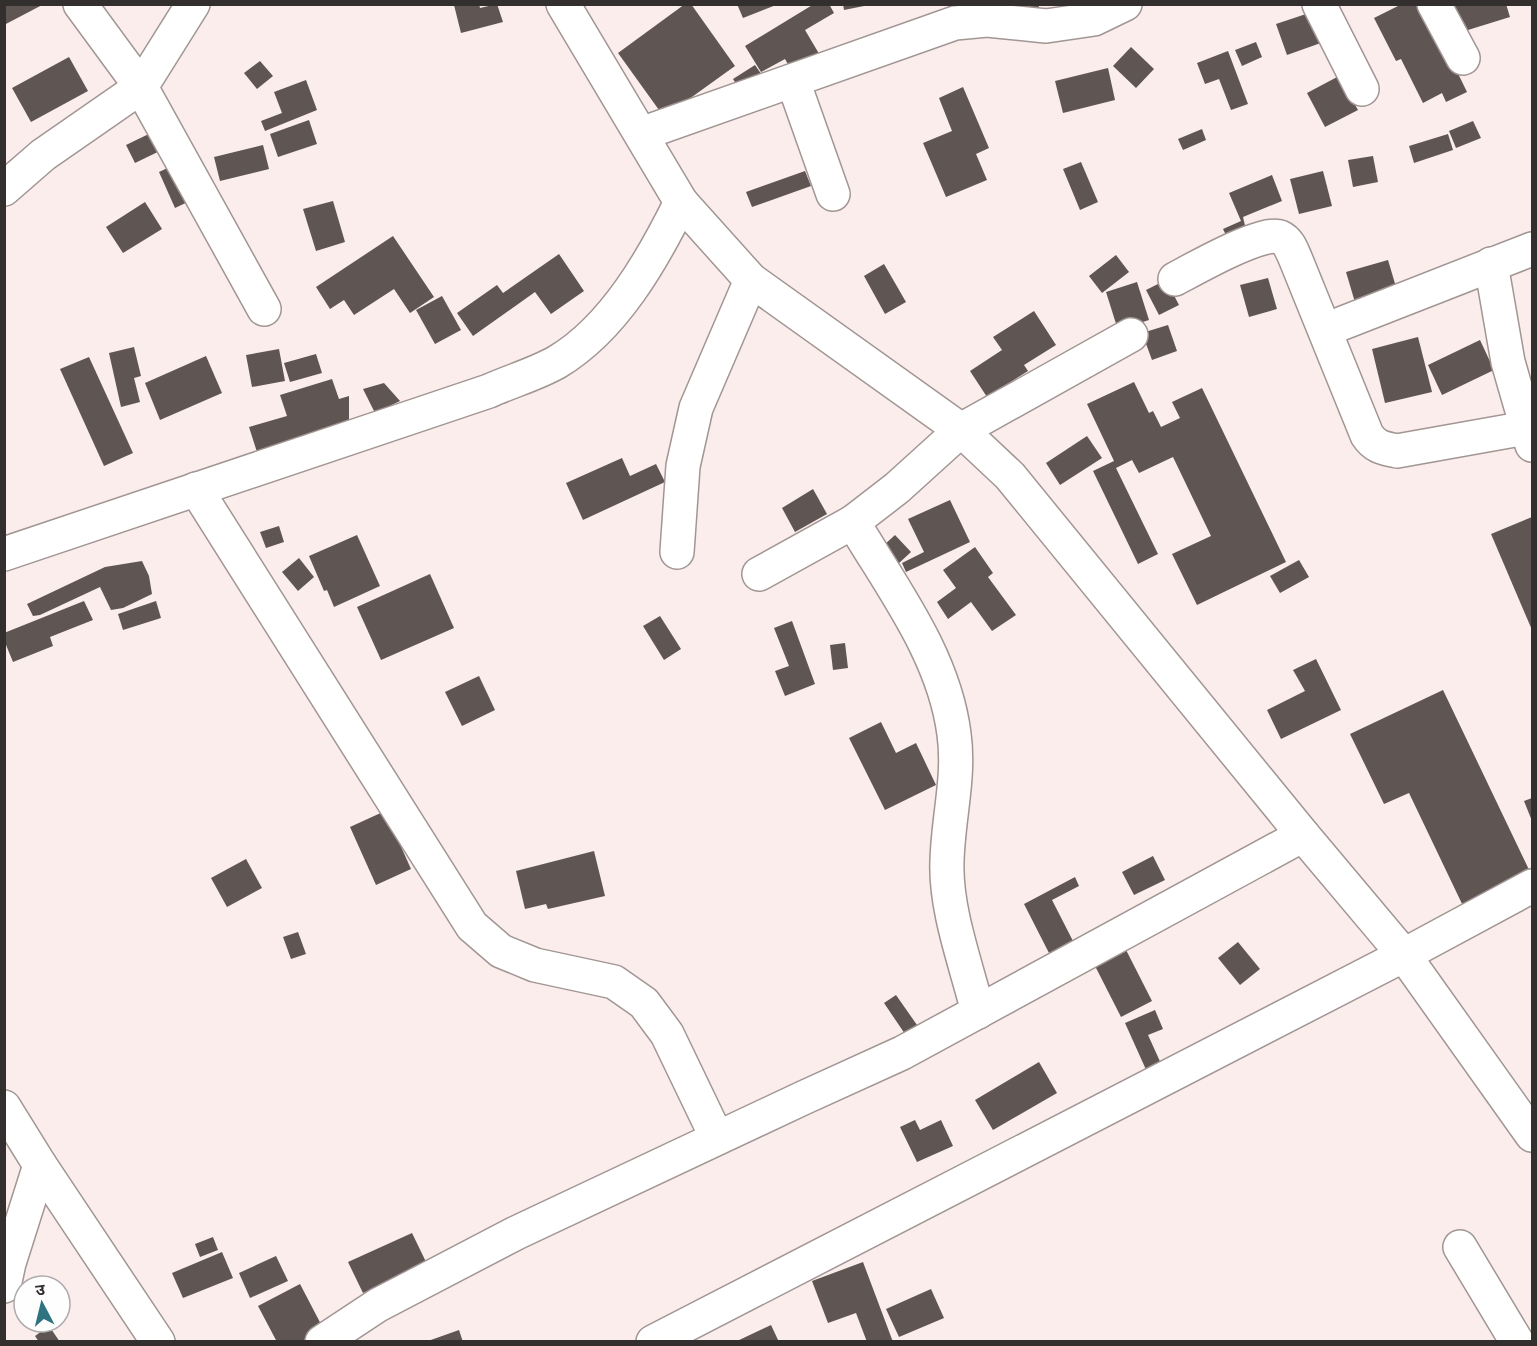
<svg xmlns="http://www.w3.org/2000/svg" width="1537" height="1346" font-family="Signika,'Noto Sans Devanagari',sans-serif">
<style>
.building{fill:#5f5552}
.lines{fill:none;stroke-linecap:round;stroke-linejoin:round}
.minor-casing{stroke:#a19693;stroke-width:36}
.minor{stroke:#fff;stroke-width:33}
</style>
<rect width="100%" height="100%" fill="#faedeb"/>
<g class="building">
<polygon points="4,4 44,4 4,25"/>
<polygon points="479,4 480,8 497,4 503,22 461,33 454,5"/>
<polygon points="685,4 691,4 735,66 664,117 618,53"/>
<polygon points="737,4 776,4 776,5 743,18"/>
<polygon points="814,4 829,4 834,13 805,30 821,57 793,73 785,59 761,72 745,46"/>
<polygon points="843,4 864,4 864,6 844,10"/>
<polygon points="1007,4 1038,4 1040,11 1011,19"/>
<polygon points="1402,4 1421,4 1428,12 1467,92 1446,102 1442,93 1423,103 1401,59 1396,61 1374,18"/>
<polygon points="1446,4 1506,4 1510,17 1455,34"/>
<polygon points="1321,9 1332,39 1287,55 1276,24"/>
<polygon points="1256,42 1262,57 1242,66 1235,50"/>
<polygon points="1131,47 1154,69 1136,88 1113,66"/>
<polygon points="1228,51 1248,104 1231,110 1219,79 1205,84 1197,63"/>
<polygon points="69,57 88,91 31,122 12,88"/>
<polygon points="260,61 273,76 257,89 244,73"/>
<polygon points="755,65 764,78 742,93 733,79"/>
<polygon points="1108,68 1115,100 1063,113 1055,81"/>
<polygon points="1339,76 1358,110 1325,127 1307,93"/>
<polygon points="306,80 317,110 265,131 261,121 282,113 274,92"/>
<polygon points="963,87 989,148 976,154 987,180 946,197 923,143 952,131 939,98"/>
<polygon points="309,120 317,144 278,157 270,134"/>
<polygon points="1473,121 1481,138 1456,148 1449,131"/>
<polygon points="1202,129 1206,140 1183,150 1178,139"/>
<polygon points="157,130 166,148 135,163 126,145"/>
<polygon points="1448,134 1453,150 1414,163 1409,146"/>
<polygon points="263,145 269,169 220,181 214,157"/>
<polygon points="1373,156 1378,182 1353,187 1348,160"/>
<polygon points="1081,162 1098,202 1080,210 1063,169"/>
<polygon points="176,164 192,200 175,208 159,172"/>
<polygon points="805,171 811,186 752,207 746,192"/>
<polygon points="1323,171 1332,206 1299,214 1290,179"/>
<polygon points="1272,175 1282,201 1243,217 1247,234 1229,241 1223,229 1241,221 1229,193"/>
<polygon points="333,201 345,242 316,251 303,209"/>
<polygon points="145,202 162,229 123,253 106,227"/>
<polygon points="393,236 434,297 410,313 394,289 354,315 344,300 330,309 316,287"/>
<polygon points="559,254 584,291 551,314 535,292 473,336 457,313 497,285 503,293"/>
<polygon points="1116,255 1129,272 1102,293 1089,276"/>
<polygon points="1388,260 1399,297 1357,309 1346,272"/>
<polygon points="884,264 906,302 885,314 864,276"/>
<polygon points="1268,278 1277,309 1249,317 1240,285"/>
<polygon points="1166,280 1179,305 1159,315 1146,290"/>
<polygon points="1137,282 1149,320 1118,330 1106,292"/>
<polygon points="442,296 461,330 435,344 416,310"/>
<polygon points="1034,311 1056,345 1024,365 1028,371 987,397 970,371 1002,350 993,337"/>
<polygon points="1168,325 1177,351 1152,360 1142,333"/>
<polygon points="1418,337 1432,392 1385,403 1372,349"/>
<polygon points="1480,340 1494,370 1442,395 1428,365"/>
<polygon points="134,347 141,376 134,378 140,402 121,407 109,353"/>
<polygon points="279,349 285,381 252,387 246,355"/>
<polygon points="316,354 322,373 290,382 284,363"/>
<polygon points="206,356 222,393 160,420 145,383"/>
<polygon points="89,357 133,453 104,466 60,369"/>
<polygon points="332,379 339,399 349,396 349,428 257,452 249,427 287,416 280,395"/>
<polygon points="1134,382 1149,413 1153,411 1161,427 1180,418 1172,402 1202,388 1286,562 1197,605 1172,554 1211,536 1173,457 1139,473 1132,460 1116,468 1158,554 1138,564 1093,471 1114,461 1087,404"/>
<polygon points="384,383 400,401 375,413 363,389"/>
<polygon points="1087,436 1102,458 1060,485 1046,463"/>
<polygon points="622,458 630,476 656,464 665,482 583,520 566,483"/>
<polygon points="813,489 827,514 795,532 782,508"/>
<polygon points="950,500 970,542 906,572 902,563 924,552 908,519"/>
<polygon points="1532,517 1532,630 1491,534"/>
<polygon points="279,526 284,542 266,548 260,532"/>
<polygon points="357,535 380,586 334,607 327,590 324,591 309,556"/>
<polygon points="895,535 911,552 898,564 883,546"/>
<polygon points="975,547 993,573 988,577 1016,615 992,631 971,602 948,619 937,602 956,588 943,570"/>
<polygon points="299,558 314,577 298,591 282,572"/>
<polygon points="1299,560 1309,577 1280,593 1270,576"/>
<polygon points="142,561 149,576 152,594 123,608 111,610 100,587 40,615 33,616 27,604 105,567"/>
<polygon points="430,574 454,628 381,660 357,607"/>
<polygon points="84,601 93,620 50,637 53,646 13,662 4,640 4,633"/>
<polygon points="156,601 161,618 123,630 118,614"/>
<polygon points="660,616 681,649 664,660 643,626"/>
<polygon points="792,621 815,684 785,696 775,671 789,666 774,628"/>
<polygon points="845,643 848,668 833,670 830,645"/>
<polygon points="1316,659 1341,710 1281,739 1267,710 1305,691 1293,670"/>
<polygon points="479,676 495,710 462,726 445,692"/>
<polygon points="1443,690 1532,876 1464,908 1409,793 1384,804 1350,734"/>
<polygon points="881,722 896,753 916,743 936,785 885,810 849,738"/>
<polygon points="1532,798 1532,821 1524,801"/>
<polygon points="385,811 411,869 376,885 350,827"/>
<polygon points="594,851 605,896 548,909 546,904 525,909 516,871"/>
<polygon points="1153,856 1165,880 1134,895 1122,872"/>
<polygon points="246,859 262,888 227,907 211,878"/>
<polygon points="1075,877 1079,886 1052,900 1073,941 1049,953 1024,904"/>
<polygon points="298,932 306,954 291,959 283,937"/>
<polygon points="1122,942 1152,1001 1121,1017 1091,958"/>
<polygon points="1238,942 1260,969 1240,985 1218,958"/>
<polygon points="896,995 917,1025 905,1034 884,1003"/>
<polygon points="1155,1010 1163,1029 1148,1035 1163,1068 1148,1074 1125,1023"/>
<polygon points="1039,1062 1057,1093 993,1130 975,1100"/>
<polygon points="915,1120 920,1130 941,1120 953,1146 917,1162 900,1127"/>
<polygon points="412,1233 427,1264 363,1293 348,1262"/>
<polygon points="213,1237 218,1250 200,1257 195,1244"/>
<polygon points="222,1252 233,1278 183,1298 172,1273"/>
<polygon points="276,1256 288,1281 250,1298 239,1273"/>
<polygon points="863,1262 893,1342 867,1342 856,1313 828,1323 812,1281"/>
<polygon points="300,1284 324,1330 302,1342 277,1342 258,1306"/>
<polygon points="931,1289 944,1318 899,1337 886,1309"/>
<polygon points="771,1325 779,1342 735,1342"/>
<polygon points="49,1326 60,1342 39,1342 35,1336"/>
<polygon points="459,1330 463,1342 428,1342 428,1341"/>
</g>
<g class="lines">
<defs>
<g id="minor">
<polyline points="80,4 141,87 193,4"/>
<polyline points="563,4 681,202 751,280 961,430 1010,476 1303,835 1404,955 1532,886"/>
<polyline points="1319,4 1362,89"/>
<polyline points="1434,4 1463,58"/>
<polyline points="793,81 833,194"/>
<polyline points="641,134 955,23 987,20 1046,26 1094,19 1125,4"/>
<polyline points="4,189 43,155 141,87 264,309"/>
<polyline points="1491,264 1508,362 1532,445"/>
<path d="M 1175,279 C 1194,269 1262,230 1280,237 C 1289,241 1292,251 1296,260 L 1367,435 C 1375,447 1383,448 1397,451 L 1532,427"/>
<polyline points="1325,330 1532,249"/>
<polyline points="196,489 472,926 501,951 535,965 614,982 644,1003 667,1034 717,1138"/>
<path d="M 853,522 C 892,588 944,655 954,734 C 960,777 948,818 947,861 C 945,909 966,964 978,1012"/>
<polyline points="677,552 683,466 696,408 751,280"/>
<path d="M 4,554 L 489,391 C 511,381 536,374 557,362 C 614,328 653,259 681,202"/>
<polyline points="759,574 853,522 897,488 961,430 1131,335"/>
<polyline points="4,1107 40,1165 158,1342"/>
<polyline points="1460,1247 1517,1342"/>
<polyline points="4,1286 9,1263 40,1165"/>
<polyline points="322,1342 378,1305 516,1233 803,1098 902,1053 1303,835"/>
<polyline points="653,1342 1404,955 1532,1135"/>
</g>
</defs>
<use href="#minor" class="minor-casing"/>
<use href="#minor" class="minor"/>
</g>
<rect width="1537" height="1346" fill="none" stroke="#332f2e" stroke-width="12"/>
<g transform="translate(42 1304) rotate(353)"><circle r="28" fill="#fefefe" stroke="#adabab" stroke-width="1.5"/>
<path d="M0-4.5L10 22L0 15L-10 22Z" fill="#2d7380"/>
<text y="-9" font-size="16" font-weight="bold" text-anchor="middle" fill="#332f2e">उ</text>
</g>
</svg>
